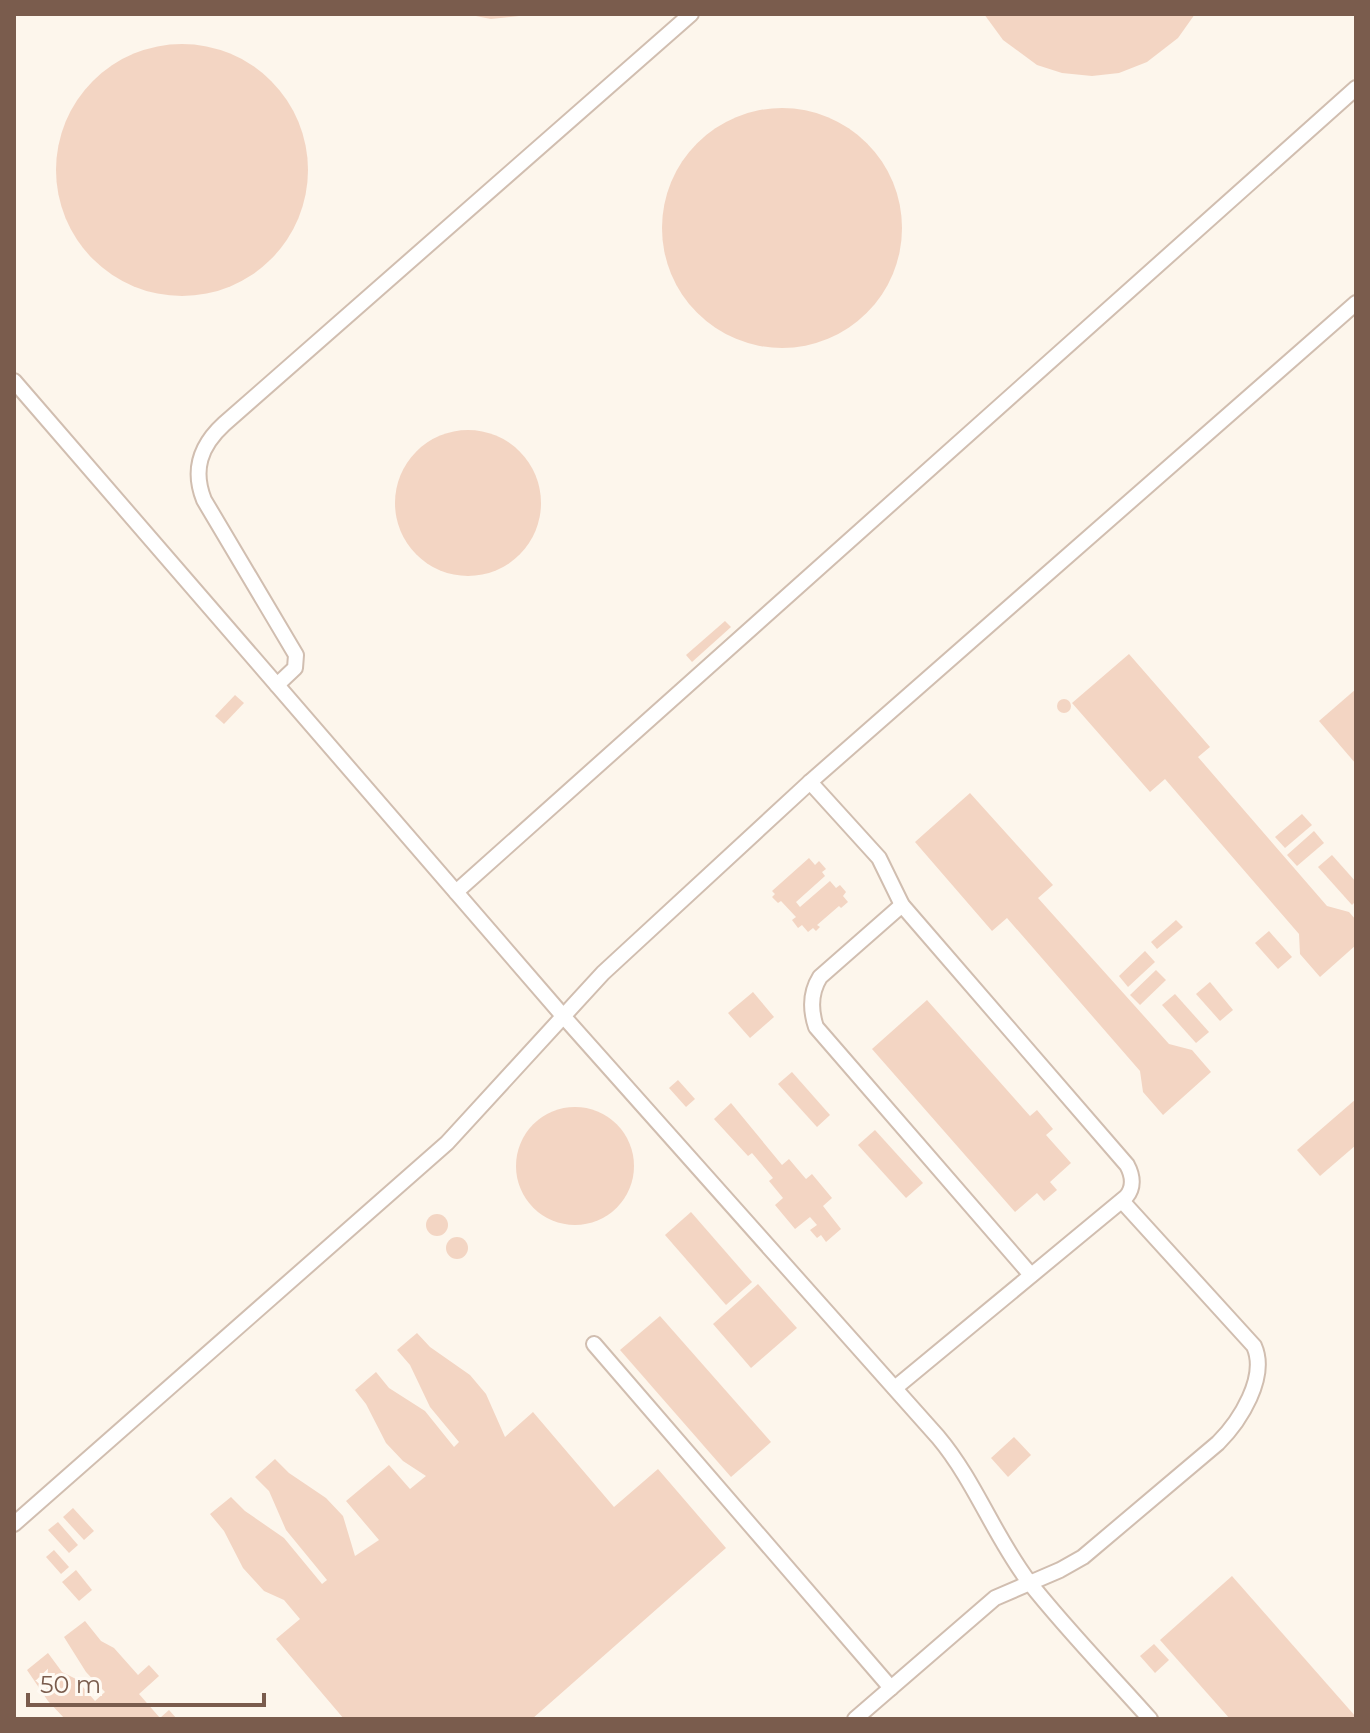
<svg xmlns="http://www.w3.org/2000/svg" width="1370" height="1733" font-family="Montserrat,sans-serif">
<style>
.building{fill:#f3d5c3}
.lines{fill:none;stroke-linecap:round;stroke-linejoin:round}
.service-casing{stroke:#d1beb0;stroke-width:18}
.service{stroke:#fff;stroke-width:14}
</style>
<rect width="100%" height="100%" fill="#fdf6ec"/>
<g class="building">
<polygon points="466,14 519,14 519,16 491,19"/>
<polygon points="984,14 1195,14 1178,38 1147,62 1119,73 1092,76 1062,73 1037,65 1003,40"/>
<circle cx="182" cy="170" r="126"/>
<circle cx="782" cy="228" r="120"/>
<circle cx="468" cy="503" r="73"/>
<polygon points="725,621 731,627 692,662 686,655"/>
<polygon points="1129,654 1210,747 1198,757 1327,906 1349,912 1356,920 1356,945 1320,977 1300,954 1299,934 1165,779 1150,792 1072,703"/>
<polygon points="1356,689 1356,764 1319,721"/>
<polygon points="235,695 244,703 224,724 215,716"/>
<circle cx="1064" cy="706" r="7"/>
<polygon points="970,793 1053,885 1038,898 1169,1044 1192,1050 1211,1072 1163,1115 1143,1092 1140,1071 1007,918 992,931 915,842"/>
<polygon points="1302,814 1312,825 1285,848 1275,837"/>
<polygon points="1314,831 1324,843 1297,866 1287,855"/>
<polygon points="1332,855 1356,882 1356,901 1352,905 1318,867"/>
<polygon points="809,858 815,865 819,861 826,869 822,872 825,876 796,902 800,907 830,881 836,888 840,885 846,892 843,896 848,902 841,908 839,906 817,925 820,927 816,931 813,928 808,932 802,925 798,928 792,920 796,917 781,901 778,903 772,897 775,894 772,891"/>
<polygon points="1176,920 1183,927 1157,949 1151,942"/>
<polygon points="1269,931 1292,957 1278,969 1255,943"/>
<polygon points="1145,951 1155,962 1128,987 1119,976"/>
<polygon points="1156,970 1166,980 1140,1005 1130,995"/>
<polygon points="1210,982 1233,1010 1220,1021 1196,994"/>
<polygon points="753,992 774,1017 750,1038 728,1013"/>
<polygon points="1175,994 1209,1032 1196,1043 1162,1005"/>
<polygon points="927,1000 1030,1116 1037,1110 1053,1129 1046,1135 1071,1163 1050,1182 1057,1190 1044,1201 1037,1193 1015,1212 872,1049"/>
<polygon points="792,1072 830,1115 817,1127 778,1084"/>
<polygon points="678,1080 695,1099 686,1107 669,1088"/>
<polygon points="1356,1099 1356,1145 1320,1176 1297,1150"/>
<polygon points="731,1103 782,1165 789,1159 806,1179 812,1174 832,1198 823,1206 841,1229 826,1242 821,1235 817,1238 810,1230 817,1225 810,1217 795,1229 775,1205 783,1198 769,1181 773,1178 752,1153 748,1156 714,1119"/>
<circle cx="575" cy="1166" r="59"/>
<polygon points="875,1130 923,1183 906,1198 858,1145"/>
<polygon points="691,1212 752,1282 726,1305 665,1235"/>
<circle cx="437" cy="1225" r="11"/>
<circle cx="457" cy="1248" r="11"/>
<polygon points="758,1284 797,1328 751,1368 713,1324"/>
<polygon points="660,1316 771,1442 731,1477 620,1350"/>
<polygon points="417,1333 430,1347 470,1375 486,1394 505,1437 533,1412 614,1507 658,1469 726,1548 532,1719 344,1719 276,1639 300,1619 284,1600 264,1591 243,1568 224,1531 210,1514 231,1497 245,1511 284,1538 322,1584 327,1580 286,1530 269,1491 255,1477 275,1459 289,1473 326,1498 343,1516 355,1556 379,1540 346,1501 389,1465 410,1489 426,1476 403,1461 386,1443 366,1404 355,1390 376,1372 389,1388 425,1411 454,1447 459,1442 430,1407 410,1365 397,1350"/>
<polygon points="1014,1437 1031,1455 1008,1477 991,1458"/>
<polygon points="73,1508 94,1531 84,1540 63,1517"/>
<polygon points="58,1522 78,1545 69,1553 48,1530"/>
<polygon points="54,1550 69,1567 61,1574 46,1557"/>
<polygon points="76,1570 92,1590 79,1601 62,1582"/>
<polygon points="1232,1576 1356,1717 1356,1719 1230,1719 1160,1640"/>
<polygon points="85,1621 101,1641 114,1648 138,1675 149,1665 159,1676 139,1694 160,1718 169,1710 177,1719 65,1719 48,1701 27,1670 48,1653 62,1672 76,1679 95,1701 105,1692 86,1672 64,1637"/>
<polygon points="1154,1644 1169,1660 1155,1673 1140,1656"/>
</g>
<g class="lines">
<defs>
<g id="service">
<path d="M 14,381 L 564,1017 L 938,1437 C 975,1481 994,1536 1029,1582 C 1066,1629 1110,1674 1150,1719"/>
<path d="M 277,685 L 295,668 L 296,655 L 204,500 C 192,470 200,446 224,424 L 691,14"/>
<path d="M 810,782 L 879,858 L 902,905 L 1127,1165 C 1133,1176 1134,1188 1126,1197 L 895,1388"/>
<polyline points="456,892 1356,88"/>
<path d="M 902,905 L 820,977 C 810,993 810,1009 816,1027 L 1031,1275"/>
<polyline points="594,1344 891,1688"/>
<polyline points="14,1524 447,1143 603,973 810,782 1356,303"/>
<path d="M 855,1719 L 995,1598 L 1060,1570 L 1083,1557 L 1218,1443 C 1240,1421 1268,1377 1254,1346 L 1122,1201"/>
</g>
</defs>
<use href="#service" class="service-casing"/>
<use href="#service" class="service"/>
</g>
<rect width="1370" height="1733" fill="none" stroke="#7a5c4d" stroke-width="32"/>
<path d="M28 1693v12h236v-12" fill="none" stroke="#7a5c4d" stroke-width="4"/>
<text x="40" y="1693" font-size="24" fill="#7a5c4d" stroke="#fffaf3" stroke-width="6" paint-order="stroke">50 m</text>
</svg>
